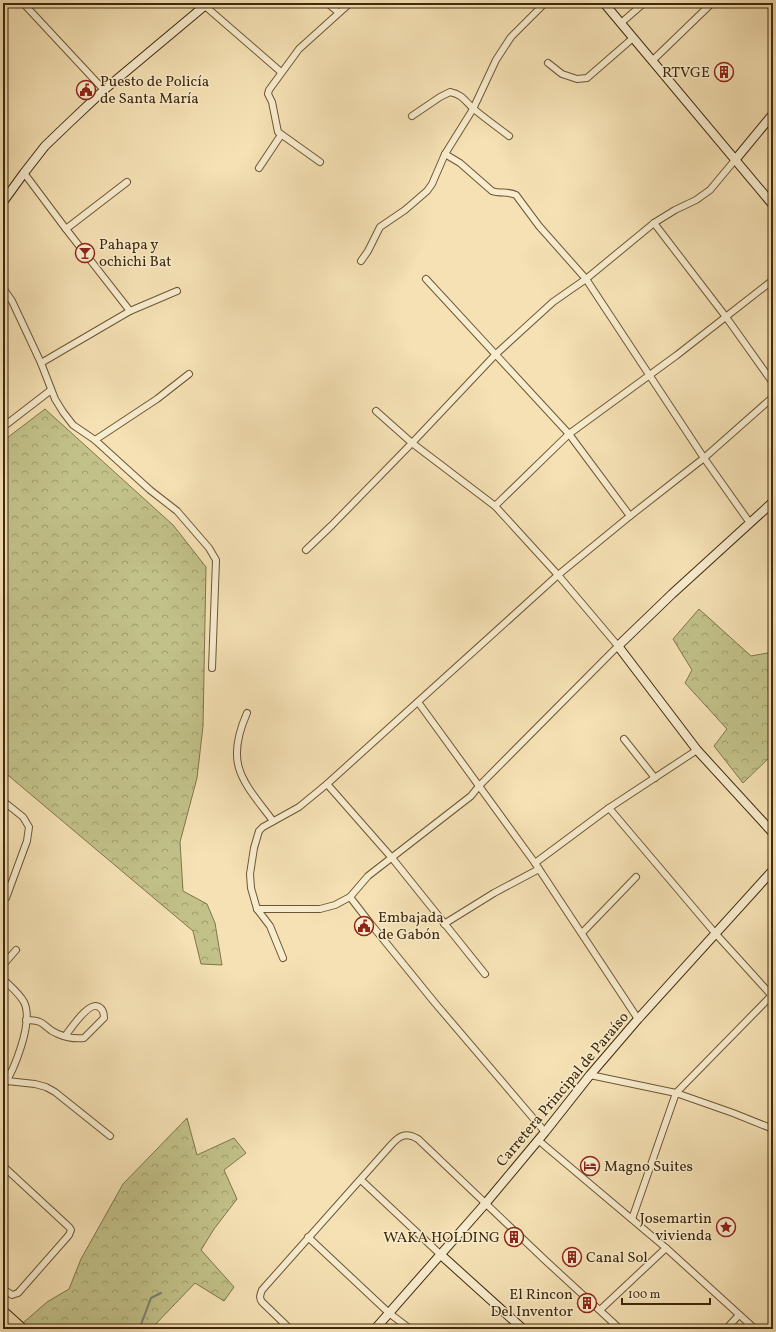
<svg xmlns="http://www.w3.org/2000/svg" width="776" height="1332" font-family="Vollkorn,serif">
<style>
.forest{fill:url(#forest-crowns);stroke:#80754a}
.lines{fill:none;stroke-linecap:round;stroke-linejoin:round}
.stream{stroke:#7a8073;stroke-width:2}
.street-casing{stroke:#6c5735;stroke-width:8}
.secondary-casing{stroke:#3f290b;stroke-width:10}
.primary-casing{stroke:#3f290b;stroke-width:11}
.street{stroke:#f8ecce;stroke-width:6}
.secondary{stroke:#f8ecce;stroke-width:8}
.primary{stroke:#f5e1b4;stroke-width:9}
.labels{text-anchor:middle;stroke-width:3;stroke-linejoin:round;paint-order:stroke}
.poi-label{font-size:15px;fill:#3f290b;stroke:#f8ecce;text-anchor:start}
.street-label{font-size:15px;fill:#3f290b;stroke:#f8ecce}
</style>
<defs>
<pattern id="forest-crowns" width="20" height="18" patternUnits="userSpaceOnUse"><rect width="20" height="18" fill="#c2c189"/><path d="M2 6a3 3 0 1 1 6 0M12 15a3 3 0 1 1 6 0" fill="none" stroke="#9f9d6e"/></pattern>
</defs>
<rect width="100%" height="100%" fill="#f5e1b4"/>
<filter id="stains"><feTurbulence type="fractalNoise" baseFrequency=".005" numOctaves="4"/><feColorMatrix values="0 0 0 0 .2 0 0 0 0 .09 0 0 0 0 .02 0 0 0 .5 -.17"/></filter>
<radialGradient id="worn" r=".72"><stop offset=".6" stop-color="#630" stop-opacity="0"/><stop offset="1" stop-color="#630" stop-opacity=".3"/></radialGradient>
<g class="forest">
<polygon points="45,409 173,525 206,567 203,726 197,778 180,842 183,891 207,904 215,923 222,965 201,964 193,931 3,771 3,441"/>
<polygon points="699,609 751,656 773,652 773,754 743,783 714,746 727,729 685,683 692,670 673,639"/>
<polygon points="187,1118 197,1155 234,1138 246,1153 224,1170 237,1199 214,1229 201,1250 234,1287 224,1301 195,1283 151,1329 16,1329 47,1302 69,1289 81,1259 123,1184"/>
</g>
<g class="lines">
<polyline class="stream" points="137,1329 140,1327 151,1298 161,1293"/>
<defs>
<g id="street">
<polyline points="23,3 104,90"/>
<polyline points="327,3 338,12"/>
<polyline points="205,6 281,72"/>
<polyline points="621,23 644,3"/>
<polyline points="652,61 712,3"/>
<polyline points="548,63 562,74 577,79 587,78 633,38"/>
<path d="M 412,116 L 440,97 L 450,92 C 464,95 465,102 475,110 C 486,119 497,127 509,136"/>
<path d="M 445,154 L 460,163 L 492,191 C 500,194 509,191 516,195 L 539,226 L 586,279 L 704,458 L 750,523"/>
<polyline points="320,162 278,132 272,102 268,94 269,90 299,49 350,3"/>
<polyline points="259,168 281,135"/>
<polyline points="24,173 66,229 130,311"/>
<polyline points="654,223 726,317 773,383"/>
<polyline points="66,229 127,182"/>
<polyline points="361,261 368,251 380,227 405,210 427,191 432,184 445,154 473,109 496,60 511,37 545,3"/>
<polyline points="426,279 569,434 630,516"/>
<polyline points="3,288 12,301 41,363 55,399 63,412 73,425 95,440 150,490 177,511 209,548 216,560 212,668"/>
<polyline points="41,363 130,311 177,291"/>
<polyline points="376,411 412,443 495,506 558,575 618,646 479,786 471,796 368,876 350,897 370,923 435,1003 545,1132"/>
<polyline points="3,427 51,390"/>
<polyline points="95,440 157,399 189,374"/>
<polyline points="495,506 569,434 677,355 773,280"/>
<polyline points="306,550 332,525 412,443 496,354 553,302 586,279 654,223 675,210 696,200 710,190 735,160"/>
<polyline points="418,702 535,863 638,1019"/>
<path d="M 247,713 C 224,765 243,781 273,821"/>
<polyline points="624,739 655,778"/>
<polyline points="3,801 23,817 29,827 27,841 6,898 3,900"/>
<polyline points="609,808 715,933 773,997"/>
<polyline points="535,863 609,808 697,750"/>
<polyline points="257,909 320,909 335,905 350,897"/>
<polyline points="444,924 494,893 539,869"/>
<polyline points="582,933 636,877"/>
<polyline points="283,958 270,926 257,909 251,888 250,874 254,848 259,831 263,827 299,807 327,784"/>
<polyline points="3,965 16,950"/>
<polyline points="485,974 392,858 327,784 558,575 630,516 704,458 773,397"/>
<path d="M 3,979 C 10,986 19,993 24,1002 C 34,1022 14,1070 3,1087"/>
<path d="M 26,1020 C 48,1020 42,1028 58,1034 C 65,1037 76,1039 84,1038 L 104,1018 C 104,1014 103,1009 99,1007 C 89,1000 71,1029 65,1036"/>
<polyline points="590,1075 676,1093 733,1113 773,1129"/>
<polyline points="3,1079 7,1081 35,1084 46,1087 55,1092 110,1136"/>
<polyline points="538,1140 666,1248 755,1329"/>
<polyline points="3,1166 69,1227 71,1230 69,1235 18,1293 12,1295 3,1289"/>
<polyline points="361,1180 441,1255"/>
<polyline points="632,1219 676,1093 773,994"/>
<polyline points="308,1237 389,1313 410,1329"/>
<polyline points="600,1310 666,1248"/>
<path d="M 290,1329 L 262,1302 C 259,1298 260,1295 262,1290 L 391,1145 C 400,1135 406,1132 418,1139 L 546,1261 L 620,1329"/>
<polyline points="726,1329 739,1315"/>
</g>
<g id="secondary">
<polyline points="604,3 773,205"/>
<polyline points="735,160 773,114"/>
<polyline points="3,202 24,173 45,146 70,122 104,90 208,3"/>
<polyline points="773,502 672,594 618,646 697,750 773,833"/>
<polyline points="441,1255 523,1329"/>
<polyline points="375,1329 485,1204 545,1132 590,1075 638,1019 773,870"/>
</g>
<g id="primary">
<polyline points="3,1311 23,1329"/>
<polyline points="3,1323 10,1329"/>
</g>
</defs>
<use href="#street" class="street-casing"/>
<use href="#secondary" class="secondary-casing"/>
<use href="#primary" class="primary-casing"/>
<use href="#street" class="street"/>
<use href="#secondary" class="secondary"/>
<use href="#primary" class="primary"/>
</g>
<defs>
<symbol id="building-ring" viewBox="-11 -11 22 22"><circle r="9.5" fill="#f8ecce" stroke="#8f2418" stroke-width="1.5"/><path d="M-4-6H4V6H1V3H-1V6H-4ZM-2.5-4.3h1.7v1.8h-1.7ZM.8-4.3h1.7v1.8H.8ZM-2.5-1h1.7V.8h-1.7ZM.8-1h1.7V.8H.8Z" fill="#8f2418"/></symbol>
<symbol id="civic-ring" viewBox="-11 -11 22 22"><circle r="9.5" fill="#f8ecce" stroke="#8f2418" stroke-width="1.5"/><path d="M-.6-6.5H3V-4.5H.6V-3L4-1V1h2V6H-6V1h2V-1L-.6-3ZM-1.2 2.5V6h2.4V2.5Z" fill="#8f2418"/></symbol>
<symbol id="bar-ring" viewBox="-11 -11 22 22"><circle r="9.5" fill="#f8ecce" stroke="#8f2418" stroke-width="1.5"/><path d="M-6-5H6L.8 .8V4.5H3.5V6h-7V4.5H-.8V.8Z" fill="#8f2418"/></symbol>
<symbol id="hotel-ring" viewBox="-11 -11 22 22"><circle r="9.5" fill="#f8ecce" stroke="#8f2418" stroke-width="1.5"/><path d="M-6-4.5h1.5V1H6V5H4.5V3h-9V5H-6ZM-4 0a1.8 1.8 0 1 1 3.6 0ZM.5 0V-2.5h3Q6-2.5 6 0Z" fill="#8f2418"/></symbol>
<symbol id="sight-ring" viewBox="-11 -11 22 22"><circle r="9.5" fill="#f8ecce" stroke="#8f2418" stroke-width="1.5"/><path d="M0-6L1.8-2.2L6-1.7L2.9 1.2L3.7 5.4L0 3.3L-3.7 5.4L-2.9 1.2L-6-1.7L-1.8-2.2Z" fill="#8f2418"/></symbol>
</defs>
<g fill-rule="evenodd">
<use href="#building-ring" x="713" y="61" width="22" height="22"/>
<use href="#civic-ring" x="75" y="79" width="22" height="22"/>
<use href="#bar-ring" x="74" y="242" width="22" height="22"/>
<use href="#civic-ring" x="353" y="915" width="22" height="22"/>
<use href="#hotel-ring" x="579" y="1155" width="22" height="22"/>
<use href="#sight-ring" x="715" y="1216" width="22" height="22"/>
<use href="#building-ring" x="503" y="1226" width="22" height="22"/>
<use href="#building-ring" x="561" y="1246" width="22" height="22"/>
<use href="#building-ring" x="576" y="1292" width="22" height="22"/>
</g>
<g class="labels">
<g class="poi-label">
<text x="710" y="77" text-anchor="end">RTVGE</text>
<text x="100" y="86">Puesto de Policía<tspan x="100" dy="17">de Santa María</tspan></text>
<text x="99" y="249">Pahapa y<tspan x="99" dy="17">ochichi Bat</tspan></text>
<text x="378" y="922">Embajada<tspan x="378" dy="17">de Gabón</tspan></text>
<text x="604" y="1171">Magno Suites</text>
<text x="712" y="1223" text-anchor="end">Josemartin<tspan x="712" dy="17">vivienda</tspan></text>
<text x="500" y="1242" text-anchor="end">WAKA HOLDING</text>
<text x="586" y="1262">Canal Sol</text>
<text x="573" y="1299" text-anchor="end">El Rincon<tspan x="573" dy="17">Del Inventor</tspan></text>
</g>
<g class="street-label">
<text transform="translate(562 1089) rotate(-50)" y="5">Carretera Principal de Paraíso</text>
</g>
</g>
<rect width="776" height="1332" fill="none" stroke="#f5e1b4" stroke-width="16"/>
<rect x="4" y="4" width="768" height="1324" fill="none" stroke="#3f290b" stroke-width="2"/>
<rect x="8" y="8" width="760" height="1316" fill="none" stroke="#3f290b"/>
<path d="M622 1298v6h88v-6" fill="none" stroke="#3f290b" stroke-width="2"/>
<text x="628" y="1298" font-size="12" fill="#3f290b" stroke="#f8ecce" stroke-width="3" paint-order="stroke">100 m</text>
<rect width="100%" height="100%" filter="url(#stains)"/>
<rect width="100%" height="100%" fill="url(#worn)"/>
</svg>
